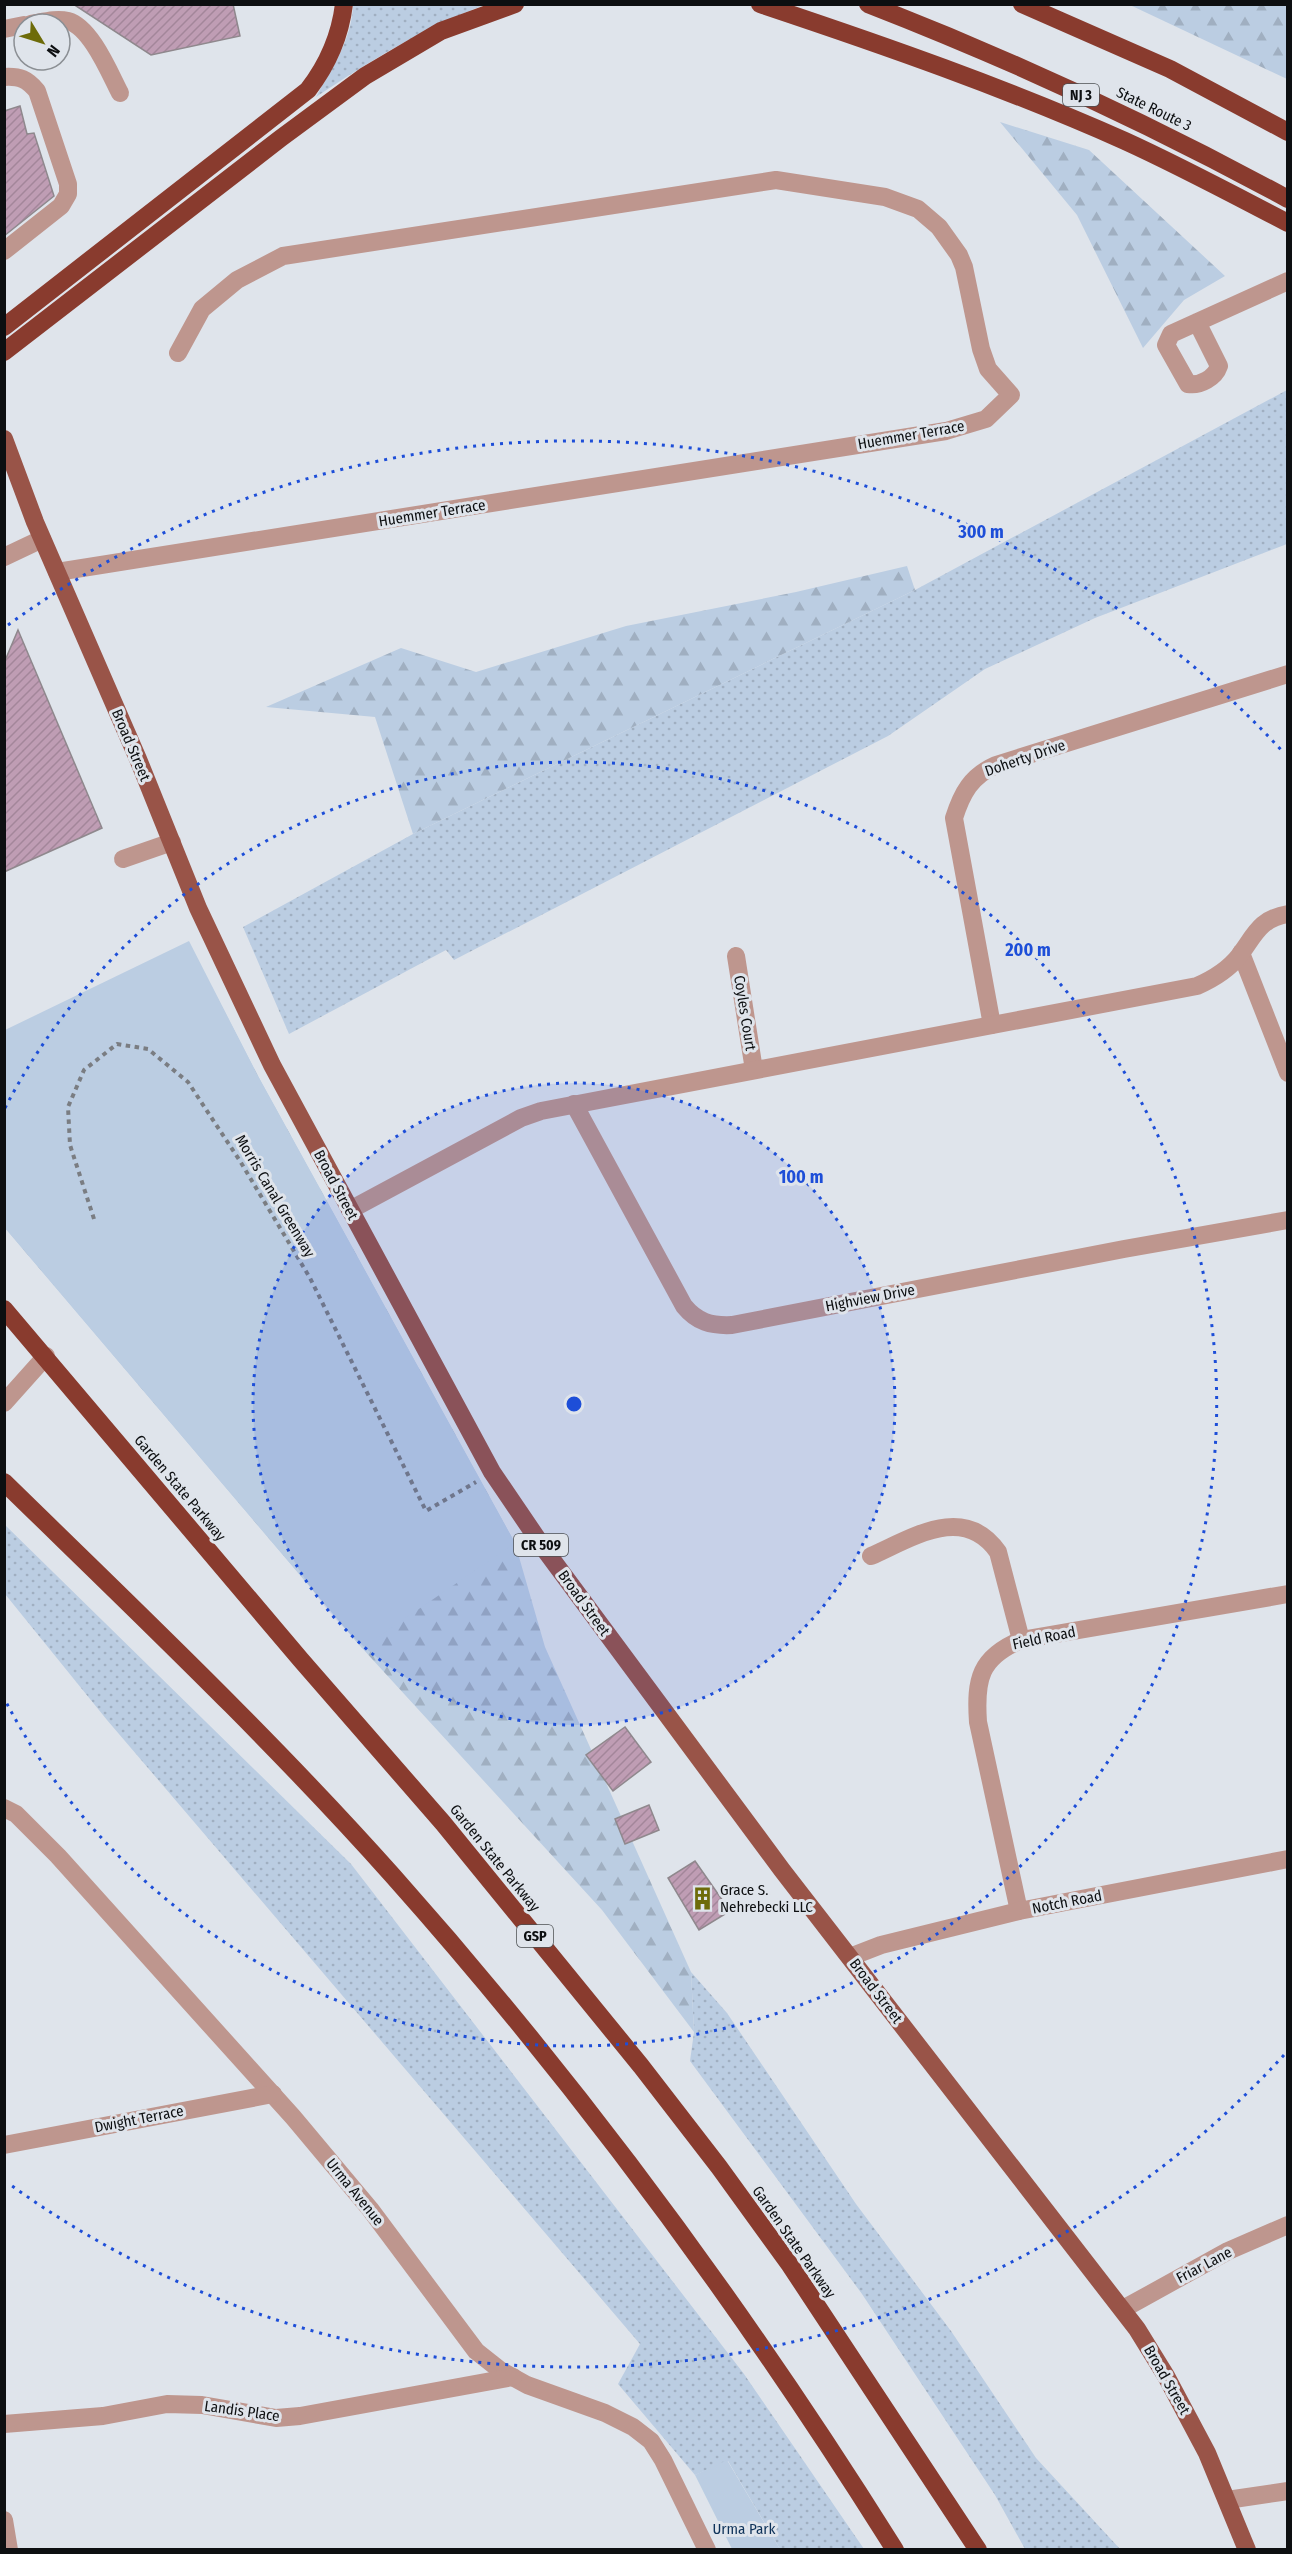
<svg xmlns="http://www.w3.org/2000/svg" width="1292" height="2554" font-family="'Fira Sans Condensed',sans-serif">
<style>
.grass{fill:url(#grass-dots)}
.forest{fill:url(#forest-firs)}
.park{fill:#bbcde2}
.building{fill:url(#building-hatch);stroke:#8f888d;stroke-width:1.5}
.lines{fill:none;stroke-linecap:round;stroke-linejoin:round}
.path{stroke:#7a7d82;stroke-width:4;stroke-dasharray:4.5 4.5;stroke-linecap:butt}
.minor{stroke:#be968e;stroke-width:18}
.major{stroke:#995448;stroke-width:18}
.highway{stroke:#893b2e;stroke-width:18}
.ring{fill:none;stroke:#1d4ed8;stroke-width:3;stroke-dasharray:3 6}
.labels{text-anchor:middle;stroke-width:6;stroke-linejoin:round;paint-order:stroke}
.shield{fill:#dfe4eb;stroke:#4c4f52;stroke-width:1.5}
.shield-label{font-size:14px;font-weight:bold;fill:#0d0f11}
.street-label{font-size:15px;fill:#0d0f11;stroke:#dfe4eb}
.poi-label{font-size:15px;fill:#0d0f11;stroke:#dfe4eb;text-anchor:start}
.park-label{font-size:15px;fill:#0e3259;stroke:#dfe4eb}
.centre{fill:#1d4ed8;stroke:#dfe4eb;stroke-width:3}
.ring-label{font-size:18px;text-anchor:middle;font-weight:bold;fill:#1d4ed8;stroke:#dfe4eb;stroke-width:6;stroke-linejoin:round;paint-order:stroke}
</style>
<defs>
<pattern id="grass-dots" width="8" height="8" patternUnits="userSpaceOnUse" patternTransform="scale(1.5)"><rect width="8" height="8" fill="#bbcde2"/><path d="M2 2h.1M6 6h.1" fill="none" stroke="#a0afc1" stroke-width="1.8" stroke-linecap="round"/></pattern>
<pattern id="forest-firs" width="22" height="20" patternUnits="userSpaceOnUse" patternTransform="scale(1.5)"><rect width="22" height="20" fill="#bbcde2"/><path d="M5 1l3.5 6h-7zM16 11l3.5 6h-7z" fill="#a0afc1"/></pattern>
<pattern id="building-hatch" width="6" height="6" patternUnits="userSpaceOnUse" patternTransform="scale(1.5)"><rect width="6" height="6" fill="#bf9db4"/><path d="M-1 1l2-2M0 6l6-6M5 7l2-2" fill="none" stroke="#a3869a"/></pattern>
</defs>
<rect width="100%" height="100%" fill="#dfe4eb"/>
<g class="grass">
<path d="M 353,5 L 484,5 C 423,28 370,61 316,97 C 332,68 352,39 353,5 Z"/>
<polygon points="1287,390 1287,544 1095,618 985,669 888,736 454,960 446,950 289,1034 243,927 413,834 915,590"/>
<polygon points="4,1524 351,1864 744,2374 864,2549 780,2549 728,2461 695,2475 618,2384 640,2344 107,1720 5,1594"/>
<polygon points="691,1972 727,2013 856,2204 951,2331 1036,2458 1120,2549 1025,2549 995,2495 862,2294 690,2061 694,2032"/>
</g>
<g class="forest">
<polygon points="1130,5 1287,5 1287,79"/>
<polygon points="1000,122 1089,150 1225,276 1184,300 1143,348 1077,215"/>
<polygon points="907,566 915,590 413,834 375,717 266,707 401,648 476,672 626,626 796,592"/>
<polygon points="217,997 258,1076 515,1543 545,1647 691,1972 694,2032 602,1910 362,1648 5,1228 4,1131"/>
</g>
<g class="park">
<polygon points="189,941 258,1076 515,1543 362,1648 5,1228 5,1030"/>
<polygon points="727,2460 780,2549 732,2549 695,2475"/>
</g>
<g class="building">
<polygon points="73,4 233,4 240,36 151,55"/>
<polygon points="20,106 27,134 34,133 54,196 4,236 4,111"/>
<polygon points="18,630 102,828 4,872 4,663"/>
<polygon points="625,1727 651,1762 613,1791 586,1755"/>
<polygon points="649,1805 659,1830 625,1844 615,1819"/>
<polygon points="695,1861 730,1911 699,1930 668,1878"/>
</g>
<g class="lines">
<polyline class="path" points="94,1219 70,1145 68,1107 84,1070 117,1044 148,1049 188,1082 240,1161 310,1278 426,1511 476,1482"/>
<g class="minor">
<path d="M 31,24 C 43,22 56,18 68,21 C 91,27 110,74 120,93"/>
<polyline points="4,29 24,25"/>
<path d="M 4,77 C 20,76 27,79 37,91 L 68,184 L 68,194 L 61,206 L 4,251"/>
<path d="M 1197,322 L 1219,366 C 1215,378 1200,386 1188,384 L 1166,345 L 1171,334 L 1288,281"/>
<polyline points="4,557 42,539"/>
<polyline points="57,572 946,431 986,419 1011,395 988,369 981,349 964,267 959,255 939,227 918,209 885,197 776,180 283,256 237,280 202,309 178,353"/>
<polyline points="123,859 172,842"/>
<polyline points="1241,953 1288,1073"/>
<polyline points="736,956 754,1070"/>
<path d="M 992,1025 L 954,818 C 962,793 971,776 996,765 L 1288,674"/>
<path d="M 574,1104 L 684,1306 C 697,1322 711,1326 732,1325 L 1124,1249 L 1288,1220"/>
<path d="M 350,1210 L 521,1118 L 541,1111 L 1197,986 C 1213,979 1228,970 1239,956 C 1255,935 1259,919 1288,914"/>
<polyline points="4,1403 46,1356"/>
<path d="M 871,1556 C 912,1538 964,1503 998,1552 L 1021,1640"/>
<polyline points="4,1808 16,1814 58,1856 293,2117 370,2209 476,2351 500,2370 527,2385 605,2413 633,2427 651,2441 663,2460 707,2550"/>
<path d="M 1019,1911 L 978,1722 C 975,1679 980,1657 1021,1640 L 1288,1594"/>
<polyline points="850,1957 881,1945 1019,1911 1288,1859"/>
<polyline points="4,2145 273,2094"/>
<polyline points="1123,2309 1228,2251 1288,2225"/>
<polyline points="4,2424 103,2416 167,2404 202,2405 276,2418 300,2416 513,2377"/>
<polyline points="1227,2500 1288,2491"/>
<polyline points="4,2520 9,2550"/>
</g>
<polyline class="major" points="4,439 35,522 138,759 198,908 272,1065 492,1472 545,1550 782,1870 1137,2329 1166,2376 1207,2453 1247,2550"/>
<g class="highway">
<path d="M 760,4 C 883,45 1006,88 1125,141 C 1180,166 1234,195 1288,223"/>
<path d="M 868,4 C 1012,60 1152,125 1288,199"/>
<polyline points="1022,4 1170,69 1288,132"/>
<path d="M 4,327 L 308,90 C 328,64 340,37 344,4"/>
<polyline points="4,352 281,138 365,76 441,31 515,4"/>
<polyline points="4,1309 301,1660 443,1823 641,2066 719,2167 790,2265 978,2550"/>
<path d="M 4,1482 C 136,1611 270,1738 393,1876 C 579,2085 746,2312 895,2550"/>
</g>
</g>
<circle cx="574" cy="1404" r="321" fill="#1d4ed8" fill-opacity=".12"/>
<g class="ring">
<circle cx="574" cy="1404" r="321"/>
<path d="M5 1108A642 642 0 1 1 5 1700"/>
<path d="M1284 2055A963 963 0 0 1 8 2183M8 625A963 963 0 0 1 1284 753"/>
</g>
<defs>
<symbol id="building-bare" viewBox="-9 -9 18 18"><path d="M-4-6H4V6H1V3H-1V6H-4ZM-2.5-4.3h1.7v1.8h-1.7ZM.8-4.3h1.7v1.8H.8ZM-2.5-1h1.7V.8h-1.7ZM.8-1h1.7V.8H.8Z" fill="#6d6b09" stroke="#dfe4eb" stroke-width="2.5" paint-order="stroke"/></symbol>
</defs>
<g fill-rule="evenodd">
<use href="#building-bare" x="686" y="1882" width="33" height="33"/>
</g>
<g class="labels">
<g class="shield">
<rect x="1063" y="84" width="36" height="22" rx="4.5"/>
<rect x="514" y="1534" width="54" height="22" rx="4.5"/>
<rect x="517" y="1925" width="36" height="22" rx="4.5"/>
</g>
<g class="shield-label">
<text x="1081" y="100">NJ 3</text>
<text x="541" y="1550">CR 509</text>
<text x="535" y="1941">GSP</text>
</g>
<g class="street-label">
<text transform="translate(1154 109) rotate(26)" y="5">State Route 3</text>
<text transform="translate(911 435) rotate(-10)" y="5">Huemmer Terrace</text>
<text transform="translate(432 513) rotate(-9)" y="5">Huemmer Terrace</text>
<text transform="translate(131 745) rotate(67)" y="5">Broad Street</text>
<text transform="translate(1025 758) rotate(-19)" y="5">Doherty Drive</text>
<text transform="translate(745 1013) rotate(81)" y="5">Coyles Court</text>
<text transform="translate(336 1185) rotate(62)" y="5">Broad Street</text>
<text transform="translate(275 1196) rotate(59)" y="5">Morris Canal Greenway</text>
<text transform="translate(870 1298) rotate(-11)" y="5">Highview Drive</text>
<text transform="translate(180 1488) rotate(50)" y="5">Garden State Parkway</text>
<text transform="translate(584 1603) rotate(54)" y="5">Broad Street</text>
<text transform="translate(1044 1638) rotate(-12)" y="5">Field Road</text>
<text transform="translate(495 1858) rotate(51)" y="5">Garden State Parkway</text>
<text transform="translate(1067 1902) rotate(-11)" y="5">Notch Road</text>
<text transform="translate(876 1991) rotate(53)" y="5">Broad Street</text>
<text transform="translate(139 2119) rotate(-11)" y="5">Dwight Terrace</text>
<text transform="translate(355 2192) rotate(51)" y="5">Urma Avenue</text>
<text transform="translate(794 2242) rotate(55)" y="5">Garden State Parkway</text>
<text transform="translate(1204 2265) rotate(-28)" y="5">Friar Lane</text>
<text transform="translate(1167 2380) rotate(60)" y="5">Broad Street</text>
<text transform="translate(242 2411) rotate(8)" y="5">Landis Place</text>
</g>
<g class="poi-label">
<text x="720" y="1895">Grace S.<tspan x="720" dy="17">Nehrebecki LLC</tspan></text>
</g>
<g class="park-label">
<text x="744" y="2534">Urma Park</text>
</g>
</g>
<circle cx="574" cy="1404" r="9" class="centre"/>
<g class="ring-label">
<text x="981" y="538">300 m</text>
<text x="1028" y="956">200 m</text>
<text x="801" y="1183">100 m</text>
</g>
<rect width="1292" height="2554" fill="none" stroke="#0d0f11" stroke-width="12"/>
<g transform="translate(42 42) rotate(128)"><circle r="28" fill="#dfe4eb" stroke="#8b8f94" stroke-width="1.5"/>
<path d="M0-4.5L10 22L0 15L-10 22Z" fill="#6d6b09"/>
<text y="-9" font-size="16" font-weight="bold" text-anchor="middle" fill="#0d0f11">N</text>
</g>
</svg>
